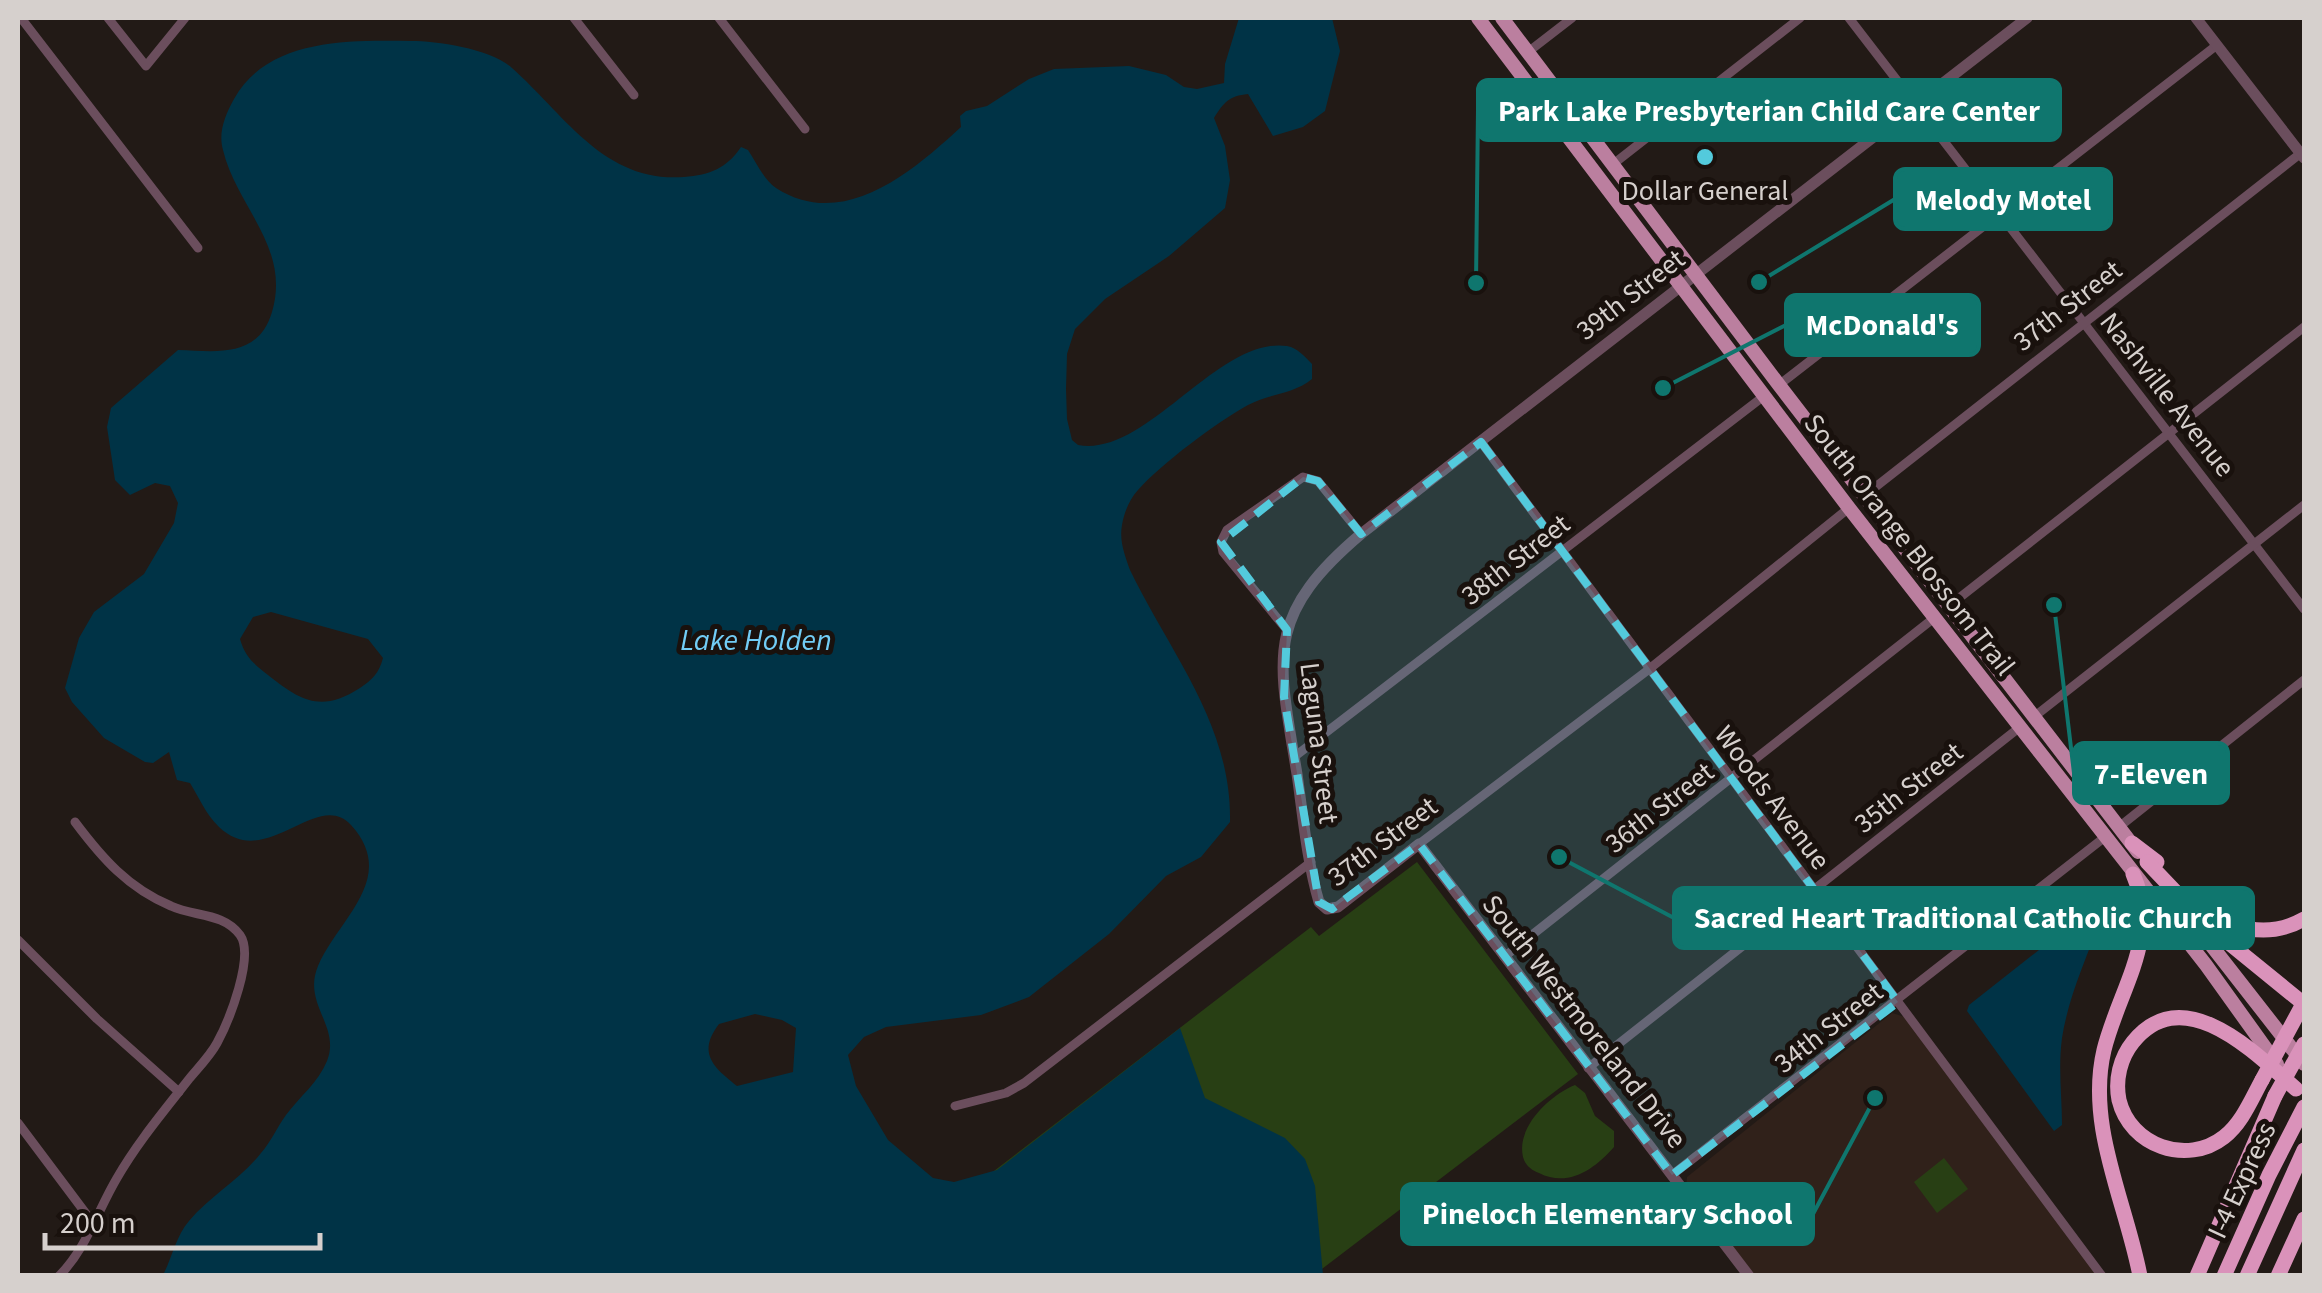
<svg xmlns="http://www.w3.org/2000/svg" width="2322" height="1293" font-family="'Source Sans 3',sans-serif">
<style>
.built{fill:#30211a}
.green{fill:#283f14}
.water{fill:#003346;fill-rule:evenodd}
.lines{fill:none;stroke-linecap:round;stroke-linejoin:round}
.minor{stroke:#6b4e5d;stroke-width:9}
.tertiary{stroke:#6b4e5d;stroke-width:11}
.primary{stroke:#bb7f9f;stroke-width:14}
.motorway{stroke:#da92ba;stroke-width:15}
.motorway-bridge{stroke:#da92ba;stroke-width:15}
.marked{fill:#53cadc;fill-opacity:0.2;stroke:#53cadc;stroke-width:8;stroke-dasharray:20 12;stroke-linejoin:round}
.poi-dot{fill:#53cadc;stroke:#19110d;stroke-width:4}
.labels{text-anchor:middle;stroke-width:10;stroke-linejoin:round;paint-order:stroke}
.poi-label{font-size:28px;fill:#d6d0cd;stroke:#19110d}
.street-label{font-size:28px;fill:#d6d0cd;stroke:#19110d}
.water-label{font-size:30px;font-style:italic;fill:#72cdf6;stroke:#19110d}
.leader{fill:none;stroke:#0f766e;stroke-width:4}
.callout-dot{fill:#0f766e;stroke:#19110d;stroke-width:4}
.callout{fill:#0f766e;stroke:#0f766e;stroke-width:4}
.callout-label{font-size:30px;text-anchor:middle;font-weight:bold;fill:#fff}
</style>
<rect width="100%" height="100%" fill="#221a16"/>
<polygon class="built" points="1892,1013 1905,1017 2097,1275 1753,1275 1686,1188 1687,1177"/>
<g class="green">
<polygon points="1417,862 1578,1074 1314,1275 977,1184 1311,927 1319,936"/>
<path d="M 1575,1085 L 1585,1093 L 1595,1116 L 1614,1131 L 1614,1147 C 1595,1169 1568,1188 1539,1173 C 1531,1170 1525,1165 1523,1157 C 1516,1127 1550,1095 1575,1085 Z"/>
<polygon points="1944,1158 1968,1189 1937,1213 1914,1182"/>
</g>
<g class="water">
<path d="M 1239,18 L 1332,18 L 1340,51 L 1325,111 L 1303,127 L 1273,136 L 1248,94 C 1229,96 1224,102 1214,118 L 1225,146 L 1230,180 L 1225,208 L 1169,256 L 1105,299 L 1075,329 L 1067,354 L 1066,389 L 1067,419 L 1072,440 L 1078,445 C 1146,458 1218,336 1287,346 C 1298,348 1305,357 1312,364 L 1312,379 C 1292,395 1270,393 1248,405 C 1217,422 1161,464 1138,490 C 1129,500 1124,513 1122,525 C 1119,541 1125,556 1130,570 C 1170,653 1232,725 1230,822 L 1201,857 L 1166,876 L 1109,934 L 1029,997 L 981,1015 L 886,1027 L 864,1037 L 848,1055 L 856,1086 L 888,1140 L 933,1178 L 954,1182 L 997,1170 L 1180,1028 L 1205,1098 L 1285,1138 L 1305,1159 L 1315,1186 L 1323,1275 L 163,1275 C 172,1258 176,1236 189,1221 C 210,1196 241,1179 261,1153 C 271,1142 277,1127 286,1115 C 300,1096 318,1083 327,1061 C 341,1026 302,1004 318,966 C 338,919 399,878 351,825 C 317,788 266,872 219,827 C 205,813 200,799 190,783 L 177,780 L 169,752 L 153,763 L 145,762 L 104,738 L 72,702 L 65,688 L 79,638 L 94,612 L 144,574 L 174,523 L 178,503 L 170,486 L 155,483 L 130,495 L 115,480 L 107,427 L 111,408 L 178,350 C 216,351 258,359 272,312 C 291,247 237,208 223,150 C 218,133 225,115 234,99 C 268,38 349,40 411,41 C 438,41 491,49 512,68 C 565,115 604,183 684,177 C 710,175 727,168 741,147 L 748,150 C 756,162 764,180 776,188 C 844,232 914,170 961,127 L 960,116 L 966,111 L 987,106 L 1029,79 L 1054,69 L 1129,66 L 1166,75 L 1184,87 L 1197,89 L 1224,83 L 1225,64 ZM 271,612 L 368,639 L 383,658 C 379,673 373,679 360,688 C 321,713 301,701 268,675 C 254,664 245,657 240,639 L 253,617 ZM 755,1014 L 782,1020 L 796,1028 L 793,1072 L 737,1086 C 713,1067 697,1053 719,1024 Z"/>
<path d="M 2091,909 L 2099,924 C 2085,961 2068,999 2062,1038 C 2058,1068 2062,1096 2062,1125 L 2054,1131 L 1967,1011 L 1969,1005 Z"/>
</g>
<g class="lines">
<g class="minor">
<polyline points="21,18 198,248"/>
<polyline points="108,18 146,66 185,18"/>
<polyline points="574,18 634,95"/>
<polyline points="719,18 805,129"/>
<polyline points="1849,18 2304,609"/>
<polyline points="1528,52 1572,18"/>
<polyline points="1612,165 1800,18"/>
<polyline points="1779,385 2217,45"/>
<polyline points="1481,442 2102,1276"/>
<polyline points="1864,496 2301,153"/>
<polyline points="1949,606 2304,327"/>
<polyline points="1287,630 1223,552 1221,542 1227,530 1303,477 1318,481 1361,534"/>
<polyline points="2035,716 2304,505"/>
<polyline points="1294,757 1764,396"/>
<polyline points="2119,827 2304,680"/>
<polyline points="1419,844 1648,670 1849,508"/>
<polyline points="18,940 97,1019 179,1092"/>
<polyline points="1504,957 1934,618"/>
<polyline points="1588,1068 2020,727"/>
<polyline points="955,1106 1006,1093 1024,1083 1311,862"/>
<polyline points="18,1123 93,1223"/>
<polyline points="1672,1175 2105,837"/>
<path d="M 59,1276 C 86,1249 98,1210 117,1178 C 137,1143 164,1111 189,1079 C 198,1068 210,1056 217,1043 C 229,1021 255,956 240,935 C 223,912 194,917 171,906 C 128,888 102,858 75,822"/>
</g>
<g class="tertiary">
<polyline points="2196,18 2304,158"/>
<path d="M 1749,1276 L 1419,844 L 1338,907 L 1327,909 L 1319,902 C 1307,861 1303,816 1297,774 C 1278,658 1263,617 1361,534 L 2027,18"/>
</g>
<g class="primary">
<polyline points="1478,18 1849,508 2206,965 2277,1064"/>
<polyline points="1502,18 1779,385 2138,852"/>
<polyline points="2179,904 2304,1064"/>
</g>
<g class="motorway">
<polyline points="2132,843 2157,862"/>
<polyline points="2147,862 2208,926 2304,1004"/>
<path d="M 2133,874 C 2161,938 2119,989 2104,1050 C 2086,1126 2126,1202 2140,1276"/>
<path d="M 2197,904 C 2229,929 2267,940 2304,919"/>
<path d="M 2262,1080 C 2251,1100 2242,1123 2224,1137 C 2187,1166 2130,1146 2119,1100 C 2115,1080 2120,1058 2133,1042 C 2184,979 2256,1054 2296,1089"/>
<polyline points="2197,1276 2275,1096"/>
<polyline points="2224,1276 2269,1175 2304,1107"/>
<polyline points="2247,1276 2304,1150"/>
<polyline points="2278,1276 2304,1219"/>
</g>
<g class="motorway-bridge">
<polyline points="2262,1080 2304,1002"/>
<polyline points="2275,1096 2304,1044"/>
</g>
</g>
<path class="marked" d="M 1481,442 L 1898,1002 L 1672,1175 L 1419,844 L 1332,909 L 1319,902 L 1284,697 L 1287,630 L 1221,542 L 1303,477 L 1318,481 L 1361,534 Z"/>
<circle class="poi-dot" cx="1705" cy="157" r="10"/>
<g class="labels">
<g class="poi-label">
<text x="1705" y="200">Dollar General</text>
</g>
<g class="street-label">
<text transform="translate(1630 294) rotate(-38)" y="10">39th Street</text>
<text transform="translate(2067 305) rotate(-38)" y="10">37th Street</text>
<text transform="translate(2168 394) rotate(52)" y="10">Nashville Avenue</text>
<text transform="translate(1910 544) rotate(52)" y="10">South Orange Blossom Trail</text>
<text transform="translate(1515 559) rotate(-38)" y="10">38th Street</text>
<text transform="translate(1320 743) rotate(83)" y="10">Laguna Street</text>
<text transform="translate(1908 787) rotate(-38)" y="10">35th Street</text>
<text transform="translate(1773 797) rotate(53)" y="10">Woods Avenue</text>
<text transform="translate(1659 807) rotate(-38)" y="10">36th Street</text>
<text transform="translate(1382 841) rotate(-37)" y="10">37th Street</text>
<text transform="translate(1585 1021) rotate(52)" y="10">South Westmoreland Drive</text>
<text transform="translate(1828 1027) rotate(-38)" y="10">34th Street</text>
<text transform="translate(2241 1180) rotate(-65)" y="10">I-4 Express</text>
</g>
<g class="water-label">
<text x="756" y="650">Lake Holden</text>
</g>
</g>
<path class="leader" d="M1476 283L1478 110M1759 282L1895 199M1663 388L1786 325M2054 605L2074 773M1559 857L1674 918M1875 1098L1813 1214"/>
<g class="callout-dot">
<circle cx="1476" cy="283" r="10"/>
<circle cx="1759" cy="282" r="10"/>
<circle cx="1663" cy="388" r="10"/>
<circle cx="2054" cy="605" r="10"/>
<circle cx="1559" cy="857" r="10"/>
<circle cx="1875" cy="1098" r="10"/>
</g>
<g class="callout">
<rect x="1478" y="80" width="582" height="60" rx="10"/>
<rect x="1895" y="169" width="216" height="60" rx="10"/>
<rect x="1786" y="295" width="193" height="60" rx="10"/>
<rect x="2074" y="743" width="154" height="60" rx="10"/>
<rect x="1674" y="888" width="579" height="60" rx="10"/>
<rect x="1402" y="1184" width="411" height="60" rx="10"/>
</g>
<g class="callout-label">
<text x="1769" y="121">Park Lake Presbyterian Child Care Center</text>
<text x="2003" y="210">Melody Motel</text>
<text x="1882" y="335">McDonald's</text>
<text x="2151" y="784">7-Eleven</text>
<text x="1963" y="928">Sacred Heart Traditional Catholic Church</text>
<text x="1607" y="1224">Pineloch Elementary School</text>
</g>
<rect width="2322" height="1293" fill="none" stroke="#d6d0cd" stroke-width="40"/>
<path d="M45 1233v15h275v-15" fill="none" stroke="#d6d0cd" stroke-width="5"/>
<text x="60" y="1233" font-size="30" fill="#d6d0cd" stroke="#19110d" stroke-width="8" paint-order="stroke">200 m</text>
</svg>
